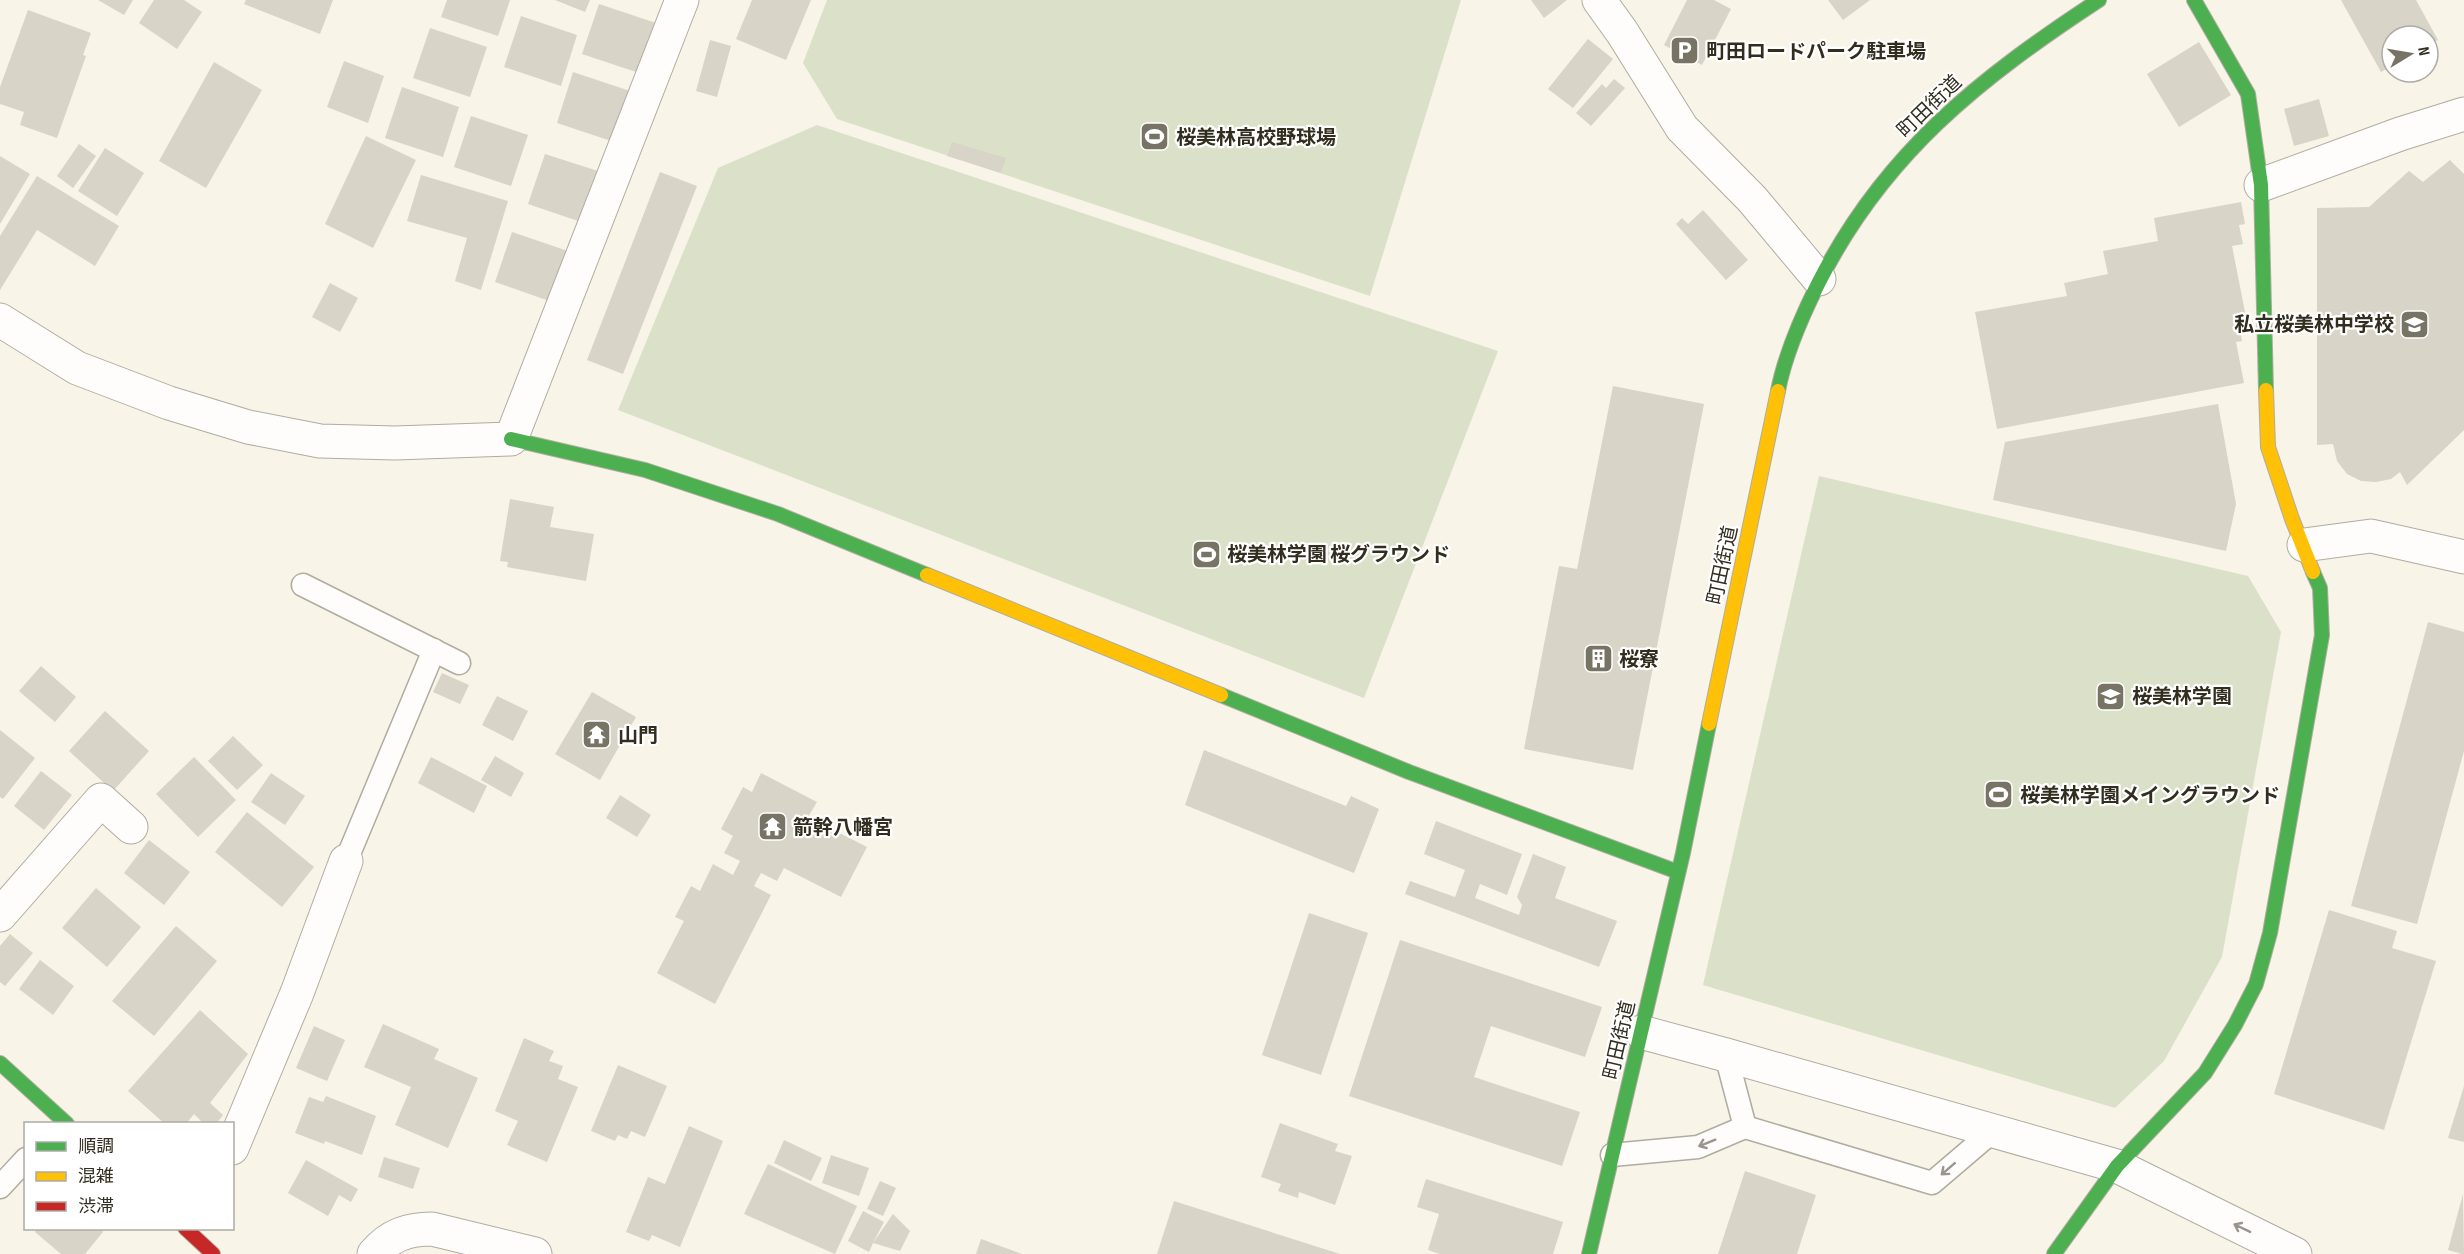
<svg xmlns="http://www.w3.org/2000/svg" width="2464" height="1254" font-family="'Sofia Sans Condensed','Noto Sans JP',sans-serif">
<style>
.green{fill:#dbe1c9}
.building{fill:#d8d4c7}
.lines{fill:none;stroke-linecap:round;stroke-linejoin:round}
.lane-casing{stroke:#afaca0;stroke-width:25}
.street-casing{stroke:#afaca0;stroke-width:35}
.fast-casing{stroke:#afaca0;stroke-width:16}
.slow-casing{stroke:#afaca0;stroke-width:16}
.jam-casing{stroke:#afaca0;stroke-width:16}
.lane{stroke:#fefdfc;stroke-width:22}
.street{stroke:#fefdfc;stroke-width:33}
.fast{stroke:#4caf50;stroke-width:14}
.slow{stroke:#ffc107;stroke-width:14}
.jam{stroke:#c62828;stroke-width:14}
.oneway{stroke:#98958e}
.labels{text-anchor:middle;stroke-width:4.5;stroke-linejoin:round;paint-order:stroke}
.poi-label{font-size:20px;font-weight:bold;fill:#312d1f;stroke:#fff;text-anchor:start}
.street-label{font-size:20px;fill:#312d1f;stroke:#fff}
</style>
<rect width="100%" height="100%" fill="#f8f4e8"/>
<g class="green">
<polygon points="827,0 1461,0 1370,296 837,119 803,63"/>
<polygon points="817,125 1498,351 1364,698 618,410 718,168"/>
<polygon points="1819,476 2248,576 2281,632 2222,957 2164,1061 2115,1108 1703,985"/>
</g>
<g class="building">
<polygon points="98,0 133,0 124,15"/>
<polygon points="154,0 184,0 202,12 177,49 139,23"/>
<polygon points="246,0 333,0 320,34 244,4"/>
<polygon points="447,0 510,0 498,36 441,17"/>
<polygon points="555,0 590,0 585,12"/>
<polygon points="752,0 811,0 786,60 736,39"/>
<polygon points="1531,0 1567,0 1544,18"/>
<polygon points="1687,0 1714,0 1731,9 1702,65 1664,45"/>
<polygon points="1828,0 1870,0 1843,20"/>
<polygon points="2341,0 2416,0 2438,40 2428,46 2428,36 2392,36 2392,66 2381,72"/>
<polygon points="599,4 656,23 639,73 582,54"/>
<polygon points="28,10 91,33 83,55 86,56 57,138 20,125 24,112 0,104 0,87"/>
<polygon points="521,16 577,35 561,86 504,67"/>
<polygon points="430,28 487,47 470,97 413,78"/>
<polygon points="1588,39 1613,59 1573,108 1548,89"/>
<polygon points="710,40 731,46 717,97 696,91"/>
<polygon points="2199,42 2231,95 2179,127 2147,74"/>
<polygon points="344,61 384,76 368,123 327,107"/>
<polygon points="214,62 262,90 206,188 159,161"/>
<polygon points="573,72 630,91 614,142 557,123"/>
<polygon points="1614,79 1625,88 1591,126 1576,113 1602,84 1606,88"/>
<polygon points="402,87 459,107 443,157 385,138"/>
<polygon points="2319,99 2329,136 2294,146 2284,109"/>
<polygon points="471,116 528,135 511,186 454,167"/>
<polygon points="366,136 416,160 373,248 325,224"/>
<polygon points="952,142 1006,158 1001,173 947,156"/>
<polygon points="79,144 96,156 73,188 57,176"/>
<polygon points="105,148 144,173 117,216 78,191"/>
<polygon points="545,154 601,172 584,223 528,204"/>
<polygon points="0,156 30,174 0,224"/>
<polygon points="2450,160 2464,174 2464,430 2407,485 2400,472 2391,479 2376,482 2361,481 2347,474 2337,461 2333,444 2317,445 2317,208 2369,207 2409,171 2423,182"/>
<polygon points="660,172 697,186 623,374 587,360"/>
<polygon points="421,175 508,201 481,290 455,281 467,238 407,221"/>
<polygon points="37,176 119,226 95,266 37,230 0,290 0,236"/>
<polygon points="2241,202 2245,224 2239,225 2243,244 2232,246 2246,317 2238,318 2242,341 2236,342 2244,383 1997,429 1975,312 2067,296 2064,283 2108,274 2103,251 2158,241 2154,218"/>
<polygon points="1703,210 1748,260 1726,280 1676,224 1682,218 1688,224"/>
<polygon points="512,232 568,251 552,302 495,282"/>
<polygon points="330,283 358,298 340,332 312,317"/>
<polygon points="1613,386 1704,404 1633,770 1524,749 1559,566 1577,569"/>
<polygon points="2218,404 2236,504 2226,551 1993,500 2005,442"/>
<polygon points="510,499 554,507 550,527 594,534 586,581 507,567 508,562 500,561"/>
<polygon points="2428,622 2464,632 2464,751 2417,924 2351,906"/>
<polygon points="41,666 76,697 55,722 19,691"/>
<polygon points="442,673 469,685 460,704 433,692"/>
<polygon points="592,692 636,717 600,780 555,754"/>
<polygon points="497,696 528,711 513,741 482,725"/>
<polygon points="105,711 149,751 113,791 69,751"/>
<polygon points="0,730 35,758 3,799 0,797"/>
<polygon points="233,736 263,765 237,790 208,761"/>
<polygon points="1204,750 1346,806 1351,796 1379,809 1354,873 1185,805"/>
<polygon points="495,756 524,773 511,797 481,780"/>
<polygon points="194,757 236,800 198,837 156,794"/>
<polygon points="431,757 487,786 474,813 418,783"/>
<polygon points="41,771 72,795 44,830 14,806"/>
<polygon points="271,773 305,796 285,825 251,802"/>
<polygon points="761,773 817,802 808,817 867,847 841,897 784,868 777,881 761,873 754,886 771,895 715,1004 657,973 684,921 675,917 691,886 700,891 713,864 733,875 740,861 724,853 733,836 721,829 743,787 752,792"/>
<polygon points="620,795 651,815 637,837 606,818"/>
<polygon points="247,812 314,867 282,907 215,852"/>
<polygon points="1436,821 1522,854 1507,895 1480,884 1475,898 1519,915 1522,905 1517,897 1533,854 1566,867 1555,898 1617,921 1599,967 1405,894 1410,881 1455,897 1465,870 1424,854"/>
<polygon points="149,840 190,872 164,905 124,873"/>
<polygon points="96,888 141,927 107,967 62,928"/>
<polygon points="2329,910 2397,931 2392,948 2436,961 2384,1130 2274,1094"/>
<polygon points="1309,913 1368,933 1321,1075 1262,1055"/>
<polygon points="176,926 217,961 154,1036 112,1001"/>
<polygon points="10,934 33,953 5,986 0,982 0,946"/>
<polygon points="1400,940 1602,1007 1585,1057 1491,1026 1474,1077 1580,1112 1562,1166 1349,1096"/>
<polygon points="40,960 74,986 53,1015 19,989"/>
<polygon points="200,1010 248,1054 210,1103 223,1115 216,1124 204,1124 194,1114 186,1124 165,1124 128,1091"/>
<polygon points="383,1024 439,1049 434,1059 478,1078 448,1148 395,1125 411,1087 364,1067"/>
<polygon points="314,1026 345,1040 327,1081 296,1068"/>
<polygon points="524,1038 554,1051 549,1061 563,1066 558,1079 578,1087 547,1162 507,1145 518,1121 495,1111"/>
<polygon points="618,1065 667,1086 645,1137 631,1131 627,1139 618,1135 615,1141 591,1131"/>
<polygon points="2464,1086 2464,1142 2448,1138"/>
<polygon points="326,1096 376,1116 362,1155 325,1141 324,1144 295,1133 309,1097 323,1102"/>
<polygon points="1280,1123 1338,1144 1335,1151 1352,1156 1335,1205 1299,1192 1298,1198 1278,1191 1281,1184 1261,1177"/>
<polygon points="689,1126 723,1141 680,1247 652,1235 649,1241 626,1232 648,1177 665,1184"/>
<polygon points="784,1140 822,1158 811,1181 774,1163"/>
<polygon points="831,1155 869,1168 859,1196 822,1183"/>
<polygon points="384,1157 420,1168 413,1189 378,1177"/>
<polygon points="306,1160 358,1189 351,1202 339,1195 328,1216 288,1193"/>
<polygon points="768,1164 857,1206 835,1254 744,1214"/>
<polygon points="1745,1171 1816,1195 1797,1254 1718,1254"/>
<polygon points="1426,1179 1563,1222 1553,1254 1440,1254 1428,1250 1439,1214 1417,1207"/>
<polygon points="880,1181 896,1188 883,1216 867,1209"/>
<polygon points="2463,1194 2464,1254 2462,1254 2448,1250"/>
<polygon points="1174,1201 1340,1254 1157,1254"/>
<polygon points="863,1211 884,1222 873,1243 893,1214 910,1231 900,1251 873,1243 869,1252 848,1241"/>
<polygon points="37,1228 100,1228 103,1232 85,1254 61,1254 35,1232"/>
<polygon points="981,1239 1022,1254 976,1254"/>
</g>
<g class="lines">
<defs>
<g id="lane">
<polyline points="303,585 459,663"/>
<polyline points="346,861 434,650"/>
<polyline points="1726,1055 1745,1127"/>
<polyline points="1612,1155 1698,1147 1745,1127 1932,1183 1993,1131"/>
<polyline points="0,1187 26,1159"/>
</g>
<g id="street">
<polyline points="1599,0 1622,32 1682,128 1752,199 1819,279"/>
<polyline points="2261,185 2400,134 2464,114"/>
<polyline points="0,320 77,368 169,403 248,427 320,441 395,443 511,439 682,0"/>
<polyline points="2304,545 2371,536 2464,557"/>
<polyline points="0,915 101,800 131,827"/>
<polyline points="1641,1032 1726,1055 2117,1166 2295,1254"/>
<polyline points="232,1148 297,993 346,861"/>
<path d="M 374,1254 C 390,1235 408,1229 432,1229 L 535,1254"/>
</g>
<g id="fast">
<polyline points="2194,0 2248,94 2261,185 2266,390"/>
<path d="M 1778,391 C 1785,354 1801,318 1818,284 C 1883,154 1980,78 2099,0"/>
<polyline points="511,439 645,470 778,514 927,575"/>
<polyline points="1221,695 1409,772 1678,872"/>
<polyline points="0,1063 67,1124"/>
<polyline points="1589,1254 1683,853 1709,724"/>
<polyline points="2054,1254 2117,1166 2205,1073 2235,1025 2256,984 2270,933 2322,635 2320,588 2313,572"/>
</g>
<g id="slow">
<polyline points="2266,390 2268,447 2292,519 2313,572"/>
<polyline points="927,575 1221,695"/>
<polyline points="1709,724 1778,391"/>
</g>
<polyline id="jam" points="185,1228 213,1254"/>
</defs>
<use href="#lane" class="lane-casing"/>
<use href="#street" class="street-casing"/>
<use href="#fast" class="fast-casing"/>
<use href="#slow" class="slow-casing"/>
<use href="#jam" class="jam-casing"/>
<use href="#lane" class="lane"/>
<use href="#street" class="street"/>
<use href="#fast" class="fast"/>
<use href="#slow" class="slow"/>
<use href="#jam" class="jam"/>
</g>
<defs><path id="oneway-shaft" d="M-6 0H5M1.5-3L5.5 0L1.5 3" fill="none" stroke-width="1.6" stroke-linecap="round" stroke-linejoin="round" transform="scale(1.5)"/></defs>
<g class="oneway">
<use href="#oneway-shaft" transform="translate(1707 1143) rotate(158)"/>
<use href="#oneway-shaft" transform="translate(1948 1169) rotate(139)"/>
<use href="#oneway-shaft" transform="translate(2242 1228) rotate(-154)"/>
</g>
<defs>
<symbol id="parking-square" viewBox="-11 -11 22 22"><rect x="-9" y="-9" width="18" height="18" rx="4" fill="#777365" stroke="#fff"/><path d="M-3.5-5.5H1a3.5 3.5 0 0 1 0 7H-1V5.5H-3.5ZM-1-3.4V-.6H.8a1.4 1.4 0 0 0 0-2.8Z" fill="#fff"/></symbol>
<symbol id="stadium-square" viewBox="-11 -11 22 22"><rect x="-9" y="-9" width="18" height="18" rx="4" fill="#777365" stroke="#fff"/><path d="M0-5a6.5 5 0 1 0 0 10a6.5 5 0 1 0 0-10ZM-3.5-1.8h7v3.6h-7Z" fill="#fff"/></symbol>
<symbol id="school-square" viewBox="-11 -11 22 22"><rect x="-9" y="-9" width="18" height="18" rx="4" fill="#777365" stroke="#fff"/><path d="M0-5L7-2L0 1L-7-2ZM-4 1L0 2.5L4 1V4Q0 6-4 4Z" fill="#fff"/></symbol>
<symbol id="building-square" viewBox="-11 -11 22 22"><rect x="-9" y="-9" width="18" height="18" rx="4" fill="#777365" stroke="#fff"/><path d="M-4-6H4V6H1V3H-1V6H-4ZM-2.5-4.3h1.7v1.8h-1.7ZM.8-4.3h1.7v1.8H.8ZM-2.5-1h1.7V.8h-1.7ZM.8-1h1.7V.8H.8Z" fill="#fff"/></symbol>
<symbol id="university-square" viewBox="-11 -11 22 22"><rect x="-9" y="-9" width="18" height="18" rx="4" fill="#777365" stroke="#fff"/><path d="M0-5L7-2L0 1L-7-2ZM-4 1L0 2.5L4 1V4Q0 6-4 4Z" fill="#fff"/></symbol>
<symbol id="temple-square" viewBox="-11 -11 22 22"><rect x="-9" y="-9" width="18" height="18" rx="4" fill="#777365" stroke="#fff"/><path d="M0-6L5-2H3V0L6.5 2.5H4V6H1.5V3h-3V6H-4V2.5H-6.5L-3 0V-2H-5Z" fill="#fff"/></symbol>
</defs>
<g fill-rule="evenodd">
<use href="#parking-square" x="1668" y="34" width="33" height="33"/>
<use href="#stadium-square" x="1138" y="120" width="33" height="33"/>
<use href="#school-square" x="2398" y="308" width="33" height="33"/>
<use href="#stadium-square" x="1190" y="538" width="33" height="33"/>
<use href="#building-square" x="1582" y="642" width="33" height="33"/>
<use href="#university-square" x="2094" y="680" width="33" height="33"/>
<use href="#temple-square" x="580" y="718" width="33" height="33"/>
<use href="#stadium-square" x="1982" y="778" width="33" height="33"/>
<use href="#temple-square" x="756" y="810" width="33" height="33"/>
</g>
<g class="labels">
<g class="poi-label">
<text x="1706" y="58">町田ロードパーク駐車場</text>
<text x="1176" y="144">桜美林高校野球場</text>
<text x="2394" y="331" text-anchor="end">私立桜美林中学校</text>
<text x="1227" y="561">桜美林学園 桜グラウンド</text>
<text x="1619" y="666">桜寮</text>
<text x="2132" y="703">桜美林学園</text>
<text x="618" y="742">山門</text>
<text x="2020" y="802">桜美林学園メイングラウンド</text>
<text x="793" y="834">箭幹八幡宮</text>
</g>
<g class="street-label">
<text transform="translate(1929 106) rotate(-44)" y="7">町田街道</text>
<text transform="translate(1722 565) rotate(-78)" y="7">町田街道</text>
<text transform="translate(1619 1040) rotate(-77)" y="7">町田街道</text>
</g>
</g>
<rect x="24" y="1122" width="210" height="108" fill="#ffffff" stroke="#adaba5" stroke-width="1.5"/>
<rect x="36" y="1142" width="30" height="9" fill="#4caf50" stroke="#adaba5" stroke-width="1.5"/>
<text x="78" y="1152" font-size="18" fill="#312d1f">順調</text>
<rect x="36" y="1172" width="30" height="9" fill="#ffc107" stroke="#adaba5" stroke-width="1.5"/>
<text x="78" y="1182" font-size="18" fill="#312d1f">混雑</text>
<rect x="36" y="1202" width="30" height="9" fill="#c62828" stroke="#adaba5" stroke-width="1.5"/>
<text x="78" y="1212" font-size="18" fill="#312d1f">渋滞</text>
<g transform="translate(2410 54) rotate(79)"><circle r="28" fill="#ffffff" stroke="#adaba5" stroke-width="1.5"/>
<path d="M0-4.5L10 22L0 15L-10 22Z" fill="#777365"/>
<text y="-9" font-size="16" font-weight="bold" text-anchor="middle" fill="#312d1f">N</text>
</g>
</svg>
